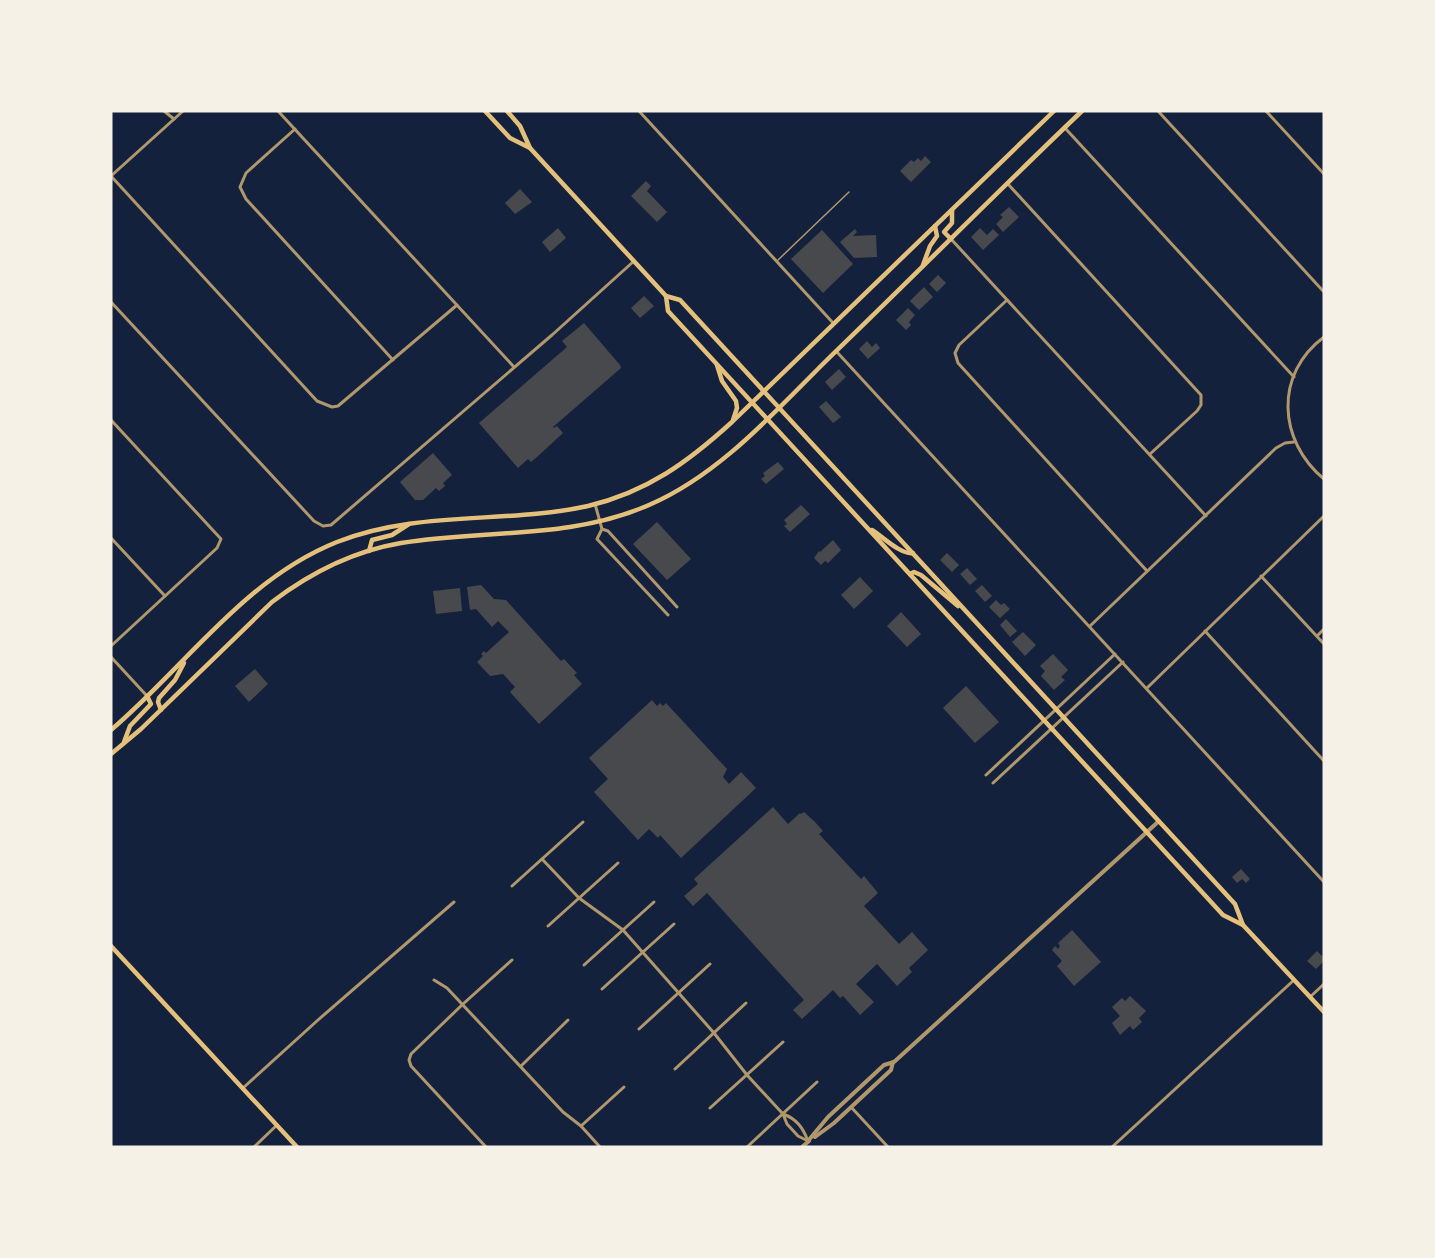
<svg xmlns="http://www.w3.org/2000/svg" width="1435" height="1258" font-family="Roboto,sans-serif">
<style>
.building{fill:#48494c}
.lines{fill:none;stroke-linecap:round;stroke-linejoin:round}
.service{stroke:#b1986c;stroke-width:1.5}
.minor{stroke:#b1986c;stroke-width:3}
.tertiary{stroke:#b1986c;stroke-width:4}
.secondary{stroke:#e5c07b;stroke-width:4.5}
.primary{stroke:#e5c07b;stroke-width:4.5}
</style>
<rect width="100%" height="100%" fill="#14213d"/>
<g class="building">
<polygon points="925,156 931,162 911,182 900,171 911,160 914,162 918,158 921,161"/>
<polygon points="646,181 651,186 647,191 667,212 657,222 631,196"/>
<polygon points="520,189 532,202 515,214 505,203"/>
<polygon points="1009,207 1019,217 1003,232 996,224 1003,217 1000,215"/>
<polygon points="558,228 566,238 550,252 542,242"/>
<polygon points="980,228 987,235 993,229 999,235 983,250 971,237"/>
<polygon points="855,229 857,232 853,236 876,235 877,257 854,258 840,242"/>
<polygon points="822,230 853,264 823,293 791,259"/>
<polygon points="938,275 946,283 937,292 929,284"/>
<polygon points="924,287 933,297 919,310 910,301"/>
<polygon points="644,296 654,306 640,318 631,308"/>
<polygon points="908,308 915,315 909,322 911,325 906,330 896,320"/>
<polygon points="584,323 620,365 621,368 553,427 554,428 557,426 563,433 537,457 531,462 528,459 518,468 479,423 567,347 562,341"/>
<polygon points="867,341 872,347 876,343 880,348 868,359 859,349"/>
<polygon points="839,369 846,377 832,390 825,382"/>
<polygon points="826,401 841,417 833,423 819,407"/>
<polygon points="433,453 452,475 443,483 445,486 439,491 436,488 423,500 415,500 400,482"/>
<polygon points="778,462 784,469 766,484 761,479 765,476 763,473"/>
<polygon points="801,505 810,514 790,532 784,526 787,524 784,520"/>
<polygon points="657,522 691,559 667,580 633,544"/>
<polygon points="833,540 841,550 828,563 825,561 821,565 814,558 819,551 820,552"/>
<polygon points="947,553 959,565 952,572 940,560"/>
<polygon points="967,568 977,579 970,585 960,574"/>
<polygon points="860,577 873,591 854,609 841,595"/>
<polygon points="481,585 494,599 506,600 561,661 564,659 577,673 574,675 582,684 539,724 510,692 515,687 503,674 490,676 477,662 483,656 481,654 484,651 486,653 509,632 498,621 492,627 476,609 470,610 467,587"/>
<polygon points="982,585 992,596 985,602 975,591"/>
<polygon points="460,588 462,611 436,614 433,591"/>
<polygon points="996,600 1001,605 1004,603 1010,609 1000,618 989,607"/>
<polygon points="901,612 921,634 907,647 887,626"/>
<polygon points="1006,619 1017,631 1010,637 1000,625"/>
<polygon points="1023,632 1036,645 1025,656 1012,642"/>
<polygon points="1053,654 1068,670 1061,677 1065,680 1054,690 1041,676 1045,671 1040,666"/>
<polygon points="255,669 268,684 249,702 235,686"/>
<polygon points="966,686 999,722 975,743 943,708"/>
<polygon points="652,700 657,706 660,703 663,706 666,703 727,769 723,777 729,784 741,772 756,788 681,858 660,835 658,838 649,829 638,840 594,792 608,779 589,758"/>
<polygon points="773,807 788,824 800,813 801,814 804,812 815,822 823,831 819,834 861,879 864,876 878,893 864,906 899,944 912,932 928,950 909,968 912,972 897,986 877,964 856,984 874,1002 860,1015 843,996 840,998 833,990 802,1019 793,1010 804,1000 707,893 693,906 684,896 698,884 694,879"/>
<polygon points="1241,869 1250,879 1246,883 1242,879 1237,883 1232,877"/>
<polygon points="1072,930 1101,962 1074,986 1057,966 1062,961 1052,950 1055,946 1058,949 1060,946 1058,943"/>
<polygon points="1317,951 1324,958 1324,961 1316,969 1307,961"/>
<polygon points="1130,996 1146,1011 1139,1018 1142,1022 1133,1030 1130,1026 1120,1035 1112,1023 1120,1016 1112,1007 1122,998 1125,1001"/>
</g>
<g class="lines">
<polyline class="service" points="778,260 849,192"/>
<g class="minor">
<polyline points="164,111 174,119"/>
<polyline points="278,111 514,367"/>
<polyline points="639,111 834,324"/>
<polyline points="1158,111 1324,292"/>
<polyline points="1266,111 1324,174"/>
<polyline points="1065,128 1294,377"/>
<polyline points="295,129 246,173 240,187 246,199 393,360"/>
<polyline points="111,176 317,401 332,407 338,406 457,305"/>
<polyline points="111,176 183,111"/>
<polyline points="1008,184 1201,395 1201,405 1197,411 1150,454"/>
<polyline points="951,239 1206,516"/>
<polyline points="1007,300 959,345 955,353 958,363 1147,571"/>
<polyline points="111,302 314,521 323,526 331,525 552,335 634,261"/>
<path d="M 1324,337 C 1274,374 1278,441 1324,479"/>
<polyline points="836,351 1324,882"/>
<polyline points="111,420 221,539 217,548 111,646"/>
<polyline points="595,504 602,529 597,539 668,615"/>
<polyline points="602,529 608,531 677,607"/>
<polyline points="111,538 165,596"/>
<polyline points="1261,576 1324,644"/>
<polyline points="1090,626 1276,448 1285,443 1294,442"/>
<polyline points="1205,631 1324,761"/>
<polyline points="1317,636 1324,629"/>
<polyline points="111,657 147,696"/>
<polyline points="1147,688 1324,516"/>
<polyline points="986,775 1115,654"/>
<polyline points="993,783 1123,662"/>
<polyline points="542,859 579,898 623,930 714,1033 747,1075 783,1114 787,1124 798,1136 808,1141"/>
<polyline points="512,886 583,822"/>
<polyline points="548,926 618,863"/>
<polyline points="584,965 654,902"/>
<polyline points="434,980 447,988 563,1112 581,1126 600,1147"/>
<polyline points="602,989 674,924"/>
<polyline points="1310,997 1324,984"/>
<polyline points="639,1029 710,964"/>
<polyline points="521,1066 568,1020"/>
<polyline points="675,1069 746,1003"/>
<polyline points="243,1088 318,1020 454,902"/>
<polyline points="851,1107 888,1147"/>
<polyline points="710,1108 783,1042"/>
<path d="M 783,1114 C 797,1119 803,1128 808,1141"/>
<polyline points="581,1126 624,1087"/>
<polyline points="254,1147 277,1125"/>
<polyline points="486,1147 411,1066 409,1060 411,1054 463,1004 512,960"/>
<polyline points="747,1147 817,1082"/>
<polyline points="1112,1147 1294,980"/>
</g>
<g class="tertiary">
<polyline points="815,1137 834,1123 891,1070 893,1062"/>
<polyline points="808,1141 828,1117 884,1065 894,1062 1159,821"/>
<polyline points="802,1147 809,1141"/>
</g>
<polyline class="secondary" points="111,946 297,1147"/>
<g class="primary">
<polyline points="485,111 510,138 530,148"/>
<polyline points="507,111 520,126 530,148 666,296 680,300 1235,904 1243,925"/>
<polyline points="951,239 944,232 952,223 952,210"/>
<polyline points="923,265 930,246 937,236 935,226"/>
<polyline points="666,296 668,311 1223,915 1243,925 1324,1012"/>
<polyline points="717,365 722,381 736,401 737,408 733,420"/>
<path d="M 872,530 C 883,537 901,555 913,553"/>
<polyline points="369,551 372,540 392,535 409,524"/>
<polyline points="910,574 914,572 921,575 958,606"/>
<polyline points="161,710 158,702 159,698 175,680 184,663"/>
<path d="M 111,730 C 185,667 244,579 337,542 C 417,510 505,524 588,506 C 647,492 688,462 732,422 L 1054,111"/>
<polyline points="124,742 130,726 151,704 147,696"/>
<path d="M 111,754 L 141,729 L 272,602 C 310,573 354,551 401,543 C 485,529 569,540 649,505 C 721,474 776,410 831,356 C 915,275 997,192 1082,111"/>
</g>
</g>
<rect width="1435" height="1258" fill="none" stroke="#f6f1e7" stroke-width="225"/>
</svg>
